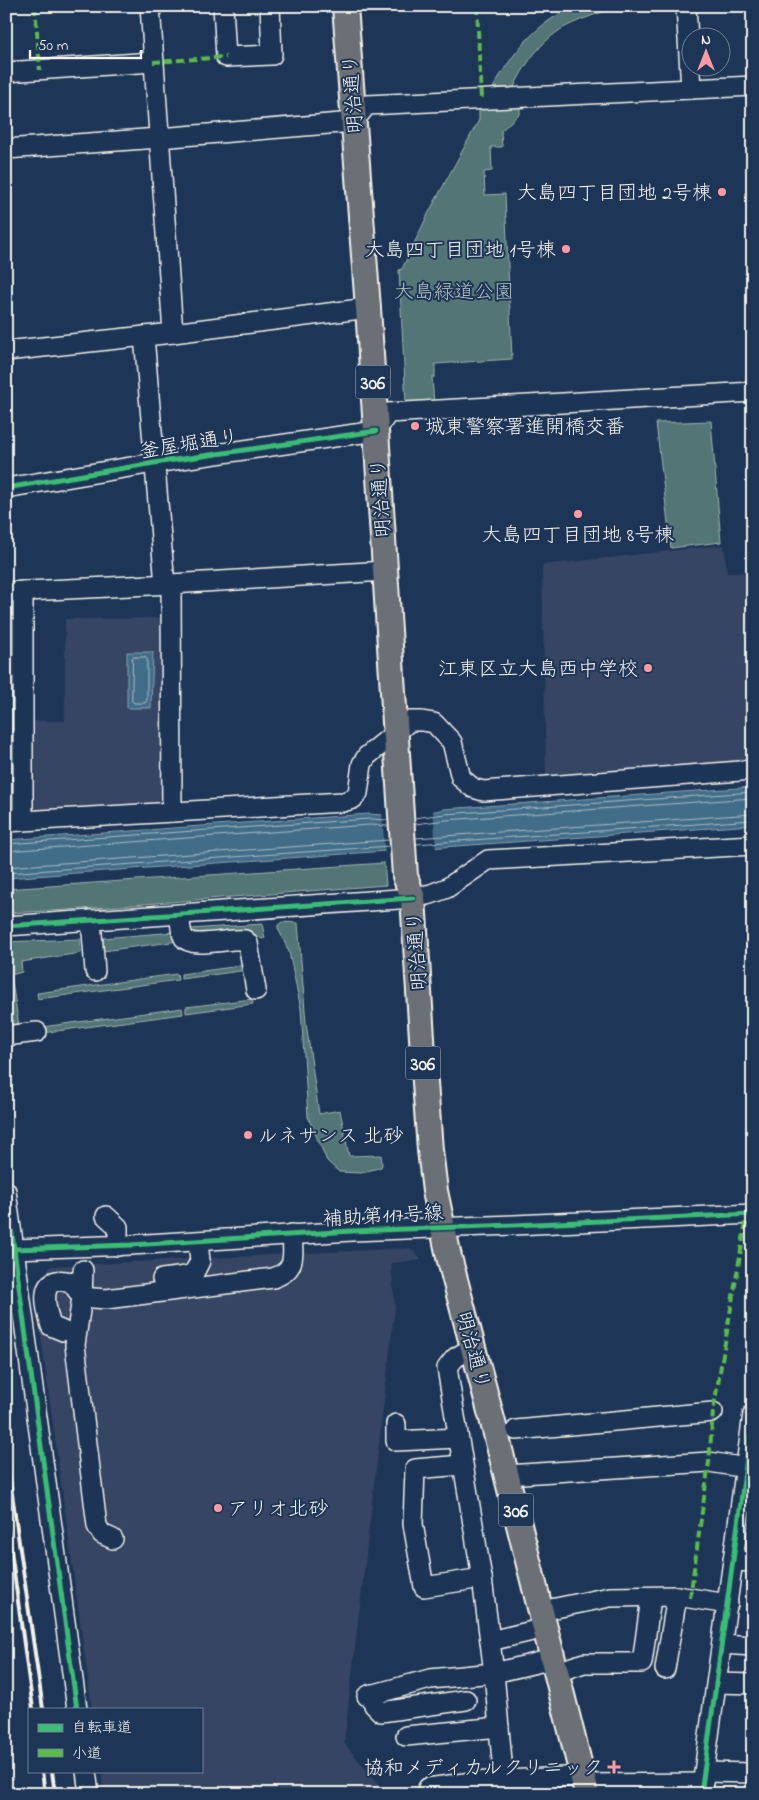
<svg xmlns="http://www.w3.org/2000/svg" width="759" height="1800" font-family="'Indie Flower','Klee One',sans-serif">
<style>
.built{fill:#344563}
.green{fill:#527475;stroke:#a3b2ae}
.water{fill:#426d89;stroke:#89a2af}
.pier{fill:#1d3557}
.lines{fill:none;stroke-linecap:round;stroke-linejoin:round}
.shore{stroke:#adbcc2;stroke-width:1}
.minor-casing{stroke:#f4f1e8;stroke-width:22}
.major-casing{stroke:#f4f1e8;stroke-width:28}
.minor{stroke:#1d3557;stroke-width:19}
.major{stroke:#6b6f75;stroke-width:24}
.rail{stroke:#f4f1e8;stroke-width:4}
.quiet{stroke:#5cbc4b;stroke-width:4;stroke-dasharray:8 4;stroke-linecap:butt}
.cycleway-casing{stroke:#1d3557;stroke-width:8}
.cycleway{stroke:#3abd76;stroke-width:5}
.poi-dot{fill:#ff9aa2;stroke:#1d3557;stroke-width:2}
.labels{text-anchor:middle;stroke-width:4;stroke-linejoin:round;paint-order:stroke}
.shield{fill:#1d3557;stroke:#b4b9bc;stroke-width:1}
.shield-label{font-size:19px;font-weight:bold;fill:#f4f1e8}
.street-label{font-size:20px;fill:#f4f1e8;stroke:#1d3557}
.poi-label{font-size:20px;fill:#f4f1e8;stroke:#1d3557;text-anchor:end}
.park-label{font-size:20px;fill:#b3bfba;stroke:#1d3557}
</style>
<rect width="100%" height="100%" fill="#1d3557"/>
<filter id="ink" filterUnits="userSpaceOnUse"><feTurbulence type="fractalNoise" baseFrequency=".02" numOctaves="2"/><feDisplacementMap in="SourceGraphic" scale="10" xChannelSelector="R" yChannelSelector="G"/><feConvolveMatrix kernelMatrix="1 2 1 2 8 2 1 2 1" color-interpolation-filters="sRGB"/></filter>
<g filter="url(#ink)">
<g class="built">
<polygon points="724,545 727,573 753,572 753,762 546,778 542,565"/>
<polygon points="167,618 169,805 29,815 25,721 65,721 65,619"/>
<polygon points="410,1248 422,1260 391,1263 395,1307 344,1743 384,1791 416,1794 104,1794 101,1771 201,1771 201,1709 92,1709 34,1286 51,1266"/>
</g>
<g class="green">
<path d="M 578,6 L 620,6 C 604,12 585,17 569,25 C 544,37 526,62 514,87 L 493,88 C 512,53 539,19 578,6 Z"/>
<polygon points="520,104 520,113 501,131 502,147 491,147 492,171 484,172 485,195 505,194 512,359 435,364 435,377 432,377 434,404 406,404 399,270 402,269 428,214 479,120 479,105"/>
<polygon points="711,421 721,542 671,548 656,423"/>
<polygon points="6,633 13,633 15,799 6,799"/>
<polygon points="384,863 386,885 68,910 6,913 6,889"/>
<polygon points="282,922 298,923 306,1023 319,1114 340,1110 349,1156 381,1155 382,1165 381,1167 361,1173 339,1172 327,1161 308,1117 301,1009 289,952 278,928 278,925"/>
<polygon points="262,924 265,938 262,939 249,930 197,936 193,933 191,929"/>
<polygon points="174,932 179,941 103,951 103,938"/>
<polygon points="80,939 81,953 21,962 22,972 11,975 19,1026 6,1027 6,942"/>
<polygon points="247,965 248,970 181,979 181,974"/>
<polygon points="177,974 178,980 38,999 37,993"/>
<polygon points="252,999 253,1004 186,1013 186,1007"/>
<polygon points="182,1008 183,1014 42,1033 42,1027"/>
</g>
<g class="water">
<polygon points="127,652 153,652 151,708 127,708"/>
<path d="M 753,787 L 753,825 L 6,878 L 6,840 L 369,814 C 393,816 421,815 444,809 Z"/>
</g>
<polygon class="pier" points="433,809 436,850 385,854 382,812"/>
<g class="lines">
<g class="shore">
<polygon points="133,657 145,657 147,659 147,700 145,703 134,703 132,701"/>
<polyline points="414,818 445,814 753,792"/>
<polyline points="415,824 446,820 753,798"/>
<polyline points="416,838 753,814"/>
<polyline points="6,844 369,819 388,820"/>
<polyline points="416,844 753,820"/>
<polyline points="6,851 369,825 389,826"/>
<polyline points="6,867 389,840"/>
<polyline points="6,873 390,846"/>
</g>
<defs>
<g id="minor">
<polyline points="150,6 173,333"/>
<polyline points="223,6 226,57 272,55 270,6"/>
<polyline points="686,6 691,89"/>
<polyline points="6,72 153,62"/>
<polyline points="6,149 159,138 353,122 367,105 753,86"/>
<polyline points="144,336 165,585"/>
<polyline points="6,351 173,333 368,308"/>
<polyline points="6,488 154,463 376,431 388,413 753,392"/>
<polyline points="171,584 172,812"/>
<polyline points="6,592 171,584 385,571"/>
<polyline points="23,821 23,591"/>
<polyline points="6,822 343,802 353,799 358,793 362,764 367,756 410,721 422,721 434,723 452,742 461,778 473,788 483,791 753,770"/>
<path d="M 180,914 C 180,921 180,932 184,938 C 192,949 230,938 245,940 L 248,943 L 256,990"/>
<polyline points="91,920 95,971"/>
<polyline points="6,926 413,898 431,894 447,888 488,860 753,845"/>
<polyline points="6,1036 37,1032"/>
<polyline points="6,1191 77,1709"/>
<polyline points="106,1216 118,1227 118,1246"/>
<polyline points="14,1249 131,1245 352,1231 514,1225 753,1214"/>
<polyline points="83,1270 82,1297 75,1345 97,1526 102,1534 113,1539"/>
<polyline points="162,1279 186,1276 194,1273 200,1261 198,1242"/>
<path d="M 63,1331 L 51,1326 C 45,1306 37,1273 71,1282 L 82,1297 L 106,1299 L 273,1278 C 297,1270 293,1256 292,1234"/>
<polyline points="473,1347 455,1358 447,1368 482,1578 494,1673 505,1794"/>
<polyline points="396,1424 396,1441 458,1438"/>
<polyline points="516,1430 713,1412"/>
<polyline points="462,1465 415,1469 413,1524 424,1587 482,1578"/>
<polyline points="507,1475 709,1462 753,1469"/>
<polyline points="733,1561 753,1562"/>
<polyline points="541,1611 610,1597 677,1596 728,1604"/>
<polyline points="490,1641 545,1628"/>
<polyline points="722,1644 753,1646"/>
<polyline points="665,1669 677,1596"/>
<polyline points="557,1672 584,1663 642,1663 650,1605"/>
<polyline points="717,1683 753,1684"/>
<polyline points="371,1694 374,1705 381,1712 466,1700"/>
<polyline points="367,1696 430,1679 494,1673 553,1659"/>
<polyline points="406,1736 499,1727"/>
<polyline points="86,1771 89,1794"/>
<polyline points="705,1772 753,1773"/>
<polyline points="585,1784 703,1783"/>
<polyline points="428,1788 472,1782 583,1776"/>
<polyline points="701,1794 753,1414"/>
</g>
<polyline id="major" points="345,6 368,308 405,876 413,898 424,1069 430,1150 435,1191 449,1257 496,1434 587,1794"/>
</defs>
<use href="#minor" class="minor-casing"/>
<use href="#major" class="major-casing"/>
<use href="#minor" class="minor"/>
<use href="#major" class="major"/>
<g class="rail">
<polyline points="6,1452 43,1709"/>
<polyline points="6,1515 33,1709"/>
<polyline points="42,1771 45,1794"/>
<polyline points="52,1771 55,1794"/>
</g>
<g class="quiet">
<polyline points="35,6 40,70"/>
<polyline points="477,6 481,99"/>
<polyline points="153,62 226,57"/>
<polyline points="690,1598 709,1462 713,1412 745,1227 744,1214"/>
</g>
<defs>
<g id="cycleway">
<polyline points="6,488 154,463 376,431"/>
<polyline points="6,926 413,898"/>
<polyline points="6,1191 77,1709"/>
<polyline points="14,1249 131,1245 352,1231 514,1225 753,1214"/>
<polyline points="701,1794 753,1414"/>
</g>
</defs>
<use href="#cycleway" class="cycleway-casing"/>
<use href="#cycleway" class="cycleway"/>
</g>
</g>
<g class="poi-dot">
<circle cx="722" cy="192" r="5"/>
<circle cx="566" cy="249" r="5"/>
<circle cx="415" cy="426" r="5"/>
<circle cx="578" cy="514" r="5"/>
<circle cx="648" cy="668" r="5"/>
<circle cx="248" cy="1135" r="5"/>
<circle cx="218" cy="1508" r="5"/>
<path d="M611.5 1759.5h5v5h5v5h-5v5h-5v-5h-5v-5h5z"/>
</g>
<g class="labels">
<g class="shield">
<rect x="355.5" y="365.5" width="35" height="33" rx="4"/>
<rect x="405.5" y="1046.5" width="35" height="33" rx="4"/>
<rect x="498.5" y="1493.5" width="35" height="33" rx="4"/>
</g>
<g class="shield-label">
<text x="373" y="389">306</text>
<text x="423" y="1070">306</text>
<text x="516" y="1517">306</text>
</g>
<g class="street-label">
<text transform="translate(352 94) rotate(-94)" y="7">明治通り</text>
<text transform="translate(189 443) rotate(-9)" y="7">釜屋堀通り</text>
<text transform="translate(380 498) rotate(-94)" y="7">明治通り</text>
<text transform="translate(416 951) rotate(-94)" y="7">明治通り</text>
<text transform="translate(383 1215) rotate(-3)" y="7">補助第117号線</text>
<text transform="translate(474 1350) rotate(75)" y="7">明治通り</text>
</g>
<g class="poi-label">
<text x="712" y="199">大島四丁目団地 2号棟</text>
<text x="556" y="256">大島四丁目団地 1号棟</text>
<text x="425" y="433" text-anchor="start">城東警察署進開橋交番</text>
<text x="578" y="541" text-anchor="middle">大島四丁目団地 8号棟</text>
<text x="638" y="675">江東区立大島西中学校</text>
<text x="258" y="1142" text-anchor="start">ルネサンス 北砂</text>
<text x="228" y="1515" text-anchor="start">アリオ北砂</text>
<text x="603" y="1774">協和メディカルクリニック</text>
</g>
<g class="park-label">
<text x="454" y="298">大島緑道公園</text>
</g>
</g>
<rect width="759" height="1800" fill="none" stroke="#1d3557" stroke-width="25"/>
<rect x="12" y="12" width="734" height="1775" fill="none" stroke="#f4f1e8" stroke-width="2" filter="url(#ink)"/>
<rect x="28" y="1708" width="175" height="65" fill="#1d3557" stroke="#738091"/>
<rect x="38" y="1724" width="25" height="8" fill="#3abd76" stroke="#738091"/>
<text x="72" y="1732" font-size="15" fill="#f4f1e8">自転車道</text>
<rect x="38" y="1749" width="25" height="8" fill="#5cbc4b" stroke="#738091"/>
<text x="72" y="1758" font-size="15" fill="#f4f1e8">小道</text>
<g transform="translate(706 52)"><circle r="24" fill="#1d3557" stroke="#738091"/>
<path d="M0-4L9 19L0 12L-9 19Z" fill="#ff9aa2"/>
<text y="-8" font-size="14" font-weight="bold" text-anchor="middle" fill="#f4f1e8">N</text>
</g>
<path d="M30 50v8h111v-8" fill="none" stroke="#f4f1e8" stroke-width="2.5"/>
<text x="38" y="50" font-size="15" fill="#f4f1e8" stroke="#1d3557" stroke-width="4" paint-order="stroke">50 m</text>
</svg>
